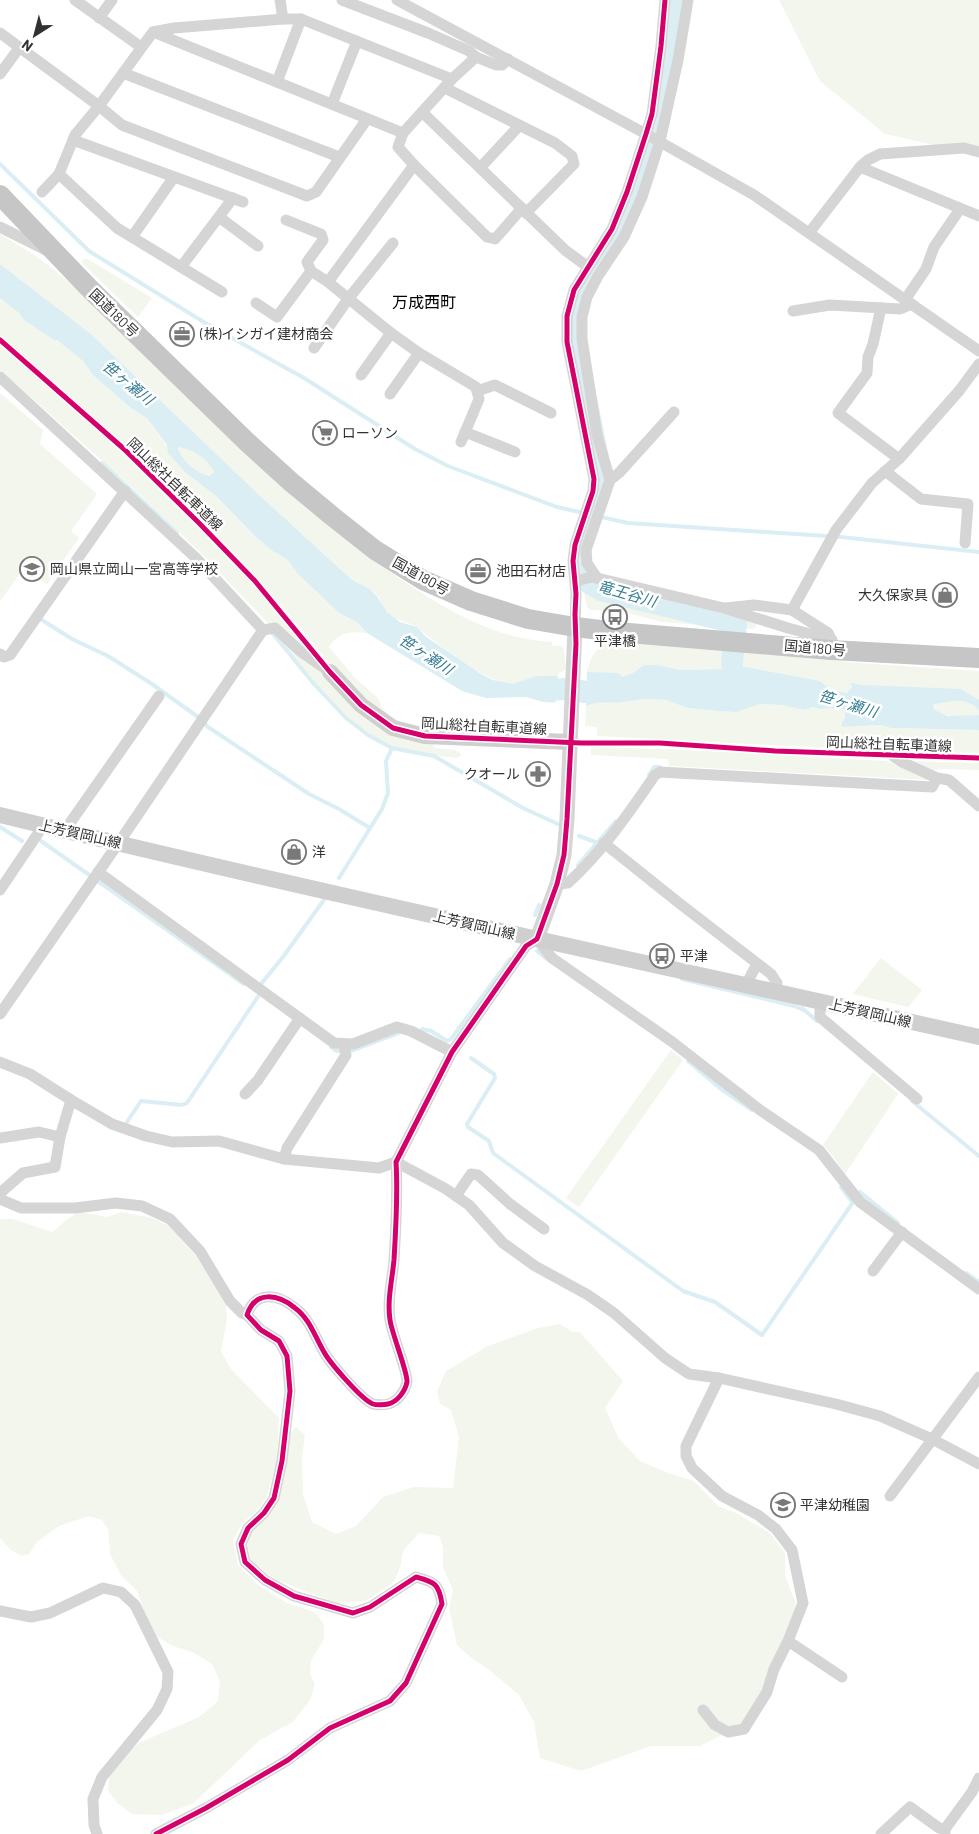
<svg xmlns="http://www.w3.org/2000/svg" width="979" height="1834" font-family="Barlow,'Noto Sans JP',sans-serif">
<style>
.green{fill:#f3f6ed}
.water{fill:#daeef4;fill-rule:evenodd}
.pier{fill:#fff}
.lines{fill:none;stroke-linecap:round;stroke-linejoin:round}
.stream{stroke:#daeef4;stroke-width:4}
.river{stroke:#daeef4;stroke-width:22}
.minor{stroke:#d5d5d5;stroke-width:11}
.tertiary{stroke:#d5d5d5;stroke-width:15}
.secondary{stroke:#cfcfcf;stroke-width:16}
.trunk{stroke:#c6c6c6;stroke-width:20}
.cycleway-casing{stroke:#fff;stroke-width:8}
.cycleway{stroke:#d6006c;stroke-width:5}
.labels{text-anchor:middle;stroke-width:5;stroke-linejoin:round;paint-order:stroke}
.street-label{font-size:14px;fill:#313131;stroke:#fff}
.poi-label{font-size:14px;fill:#313131;stroke:#fff;text-anchor:start}
.water-label{font-size:15px;font-style:italic;fill:#367d93;stroke:#fff}
.quarter-label{font-size:16px;fill:#000;stroke:#fff}
</style>
<rect width="100%" height="100%" fill="#fff"/>
<g class="green">
<polygon points="779,0 979,0 979,150 965,152 885,134 820,81"/>
<path d="M 0,234 L 36,256 L 67,280 L 370,558 C 425,596 484,639 552,642 L 552,646 L 561,646 L 564,650 L 566,672 C 558,679 548,675 537,676 C 529,677 521,684 512,684 C 487,684 438,644 418,628 C 409,621 396,622 388,613 C 383,608 382,601 378,596 C 372,588 361,585 352,580 L 256,492 L 91,334 L 0,264 Z"/>
<polygon points="86,258 152,298 138,317 81,262"/>
<path d="M 0,298 L 19,313 L 24,320 L 57,340 L 83,361 L 93,375 L 132,409 L 147,418 L 186,473 L 216,496 L 255,536 L 271,550 L 288,560 L 297,573 L 338,612 L 358,623 L 367,633 C 352,631 338,632 329,647 L 355,678 L 378,698 L 382,708 L 388,714 L 409,727 L 395,726 L 334,670 L 312,642 L 257,578 L 202,520 L 126,448 L 0,336 Z"/>
<path d="M 0,343 C 112,443 225,542 318,660 L 269,624 L 202,554 L 133,488 L 0,370 Z"/>
<polygon points="0,393 43,430 40,444 97,494 71,531 79,538 47,584 24,568 0,601"/>
<path d="M 180,446 C 192,450 209,460 214,472 L 209,476 C 195,472 184,462 178,449 Z"/>
<polygon points="593,581 724,610 757,624 754,629 662,622 624,612 591,610 587,607 582,583"/>
<path d="M 278,638 L 288,642 L 359,705 L 425,739 L 434,745 L 435,748 L 455,750 L 460,753 L 461,756 L 456,758 C 436,755 411,754 392,746 C 345,726 309,676 278,638 Z"/>
<path d="M 607,642 L 728,648 L 726,666 L 725,669 L 680,670 L 658,665 L 644,665 L 633,673 L 622,677 L 587,672 C 591,655 593,653 607,642 Z"/>
<polygon points="738,650 858,663 979,671 979,700 852,683 851,690 847,693 832,690 820,681 736,665"/>
<polygon points="608,697 617,703 645,699 666,700 688,708 717,711 736,712 760,704 781,705 804,710 813,707 820,709 841,708 845,711 845,717 843,721 843,727 880,725 891,728 979,730 979,753 886,751 597,736 597,727 585,726 586,706 600,702"/>
<path d="M 956,699 L 969,702 L 979,711 L 979,715 C 965,715 939,721 933,706 L 934,704 Z"/>
<polygon points="591,747 668,749 886,761 905,768 932,780 669,766 668,759 591,755"/>
<polygon points="905,761 979,763 979,770 940,769 929,772"/>
<polygon points="881,958 922,990 908,1007 853,994"/>
<polygon points="671,1050 683,1060 579,1207 566,1198"/>
<polygon points="873,1072 898,1094 845,1174 833,1156 823,1145"/>
<path d="M 81,1212 L 107,1217 L 122,1212 L 152,1218 L 169,1226 L 197,1257 L 226,1305 L 227,1319 L 221,1351 L 231,1369 L 279,1418 L 277,1461 L 266,1498 L 260,1507 L 241,1525 L 233,1541 L 238,1565 L 258,1585 L 287,1603 L 315,1612 L 324,1624 L 324,1639 L 311,1661 L 310,1674 L 315,1684 L 310,1700 L 293,1722 L 260,1740 L 194,1803 L 162,1815 L 132,1814 L 117,1803 L 108,1790 L 109,1777 L 126,1752 L 141,1742 L 199,1717 L 218,1701 L 220,1681 L 212,1664 L 194,1653 L 173,1646 L 154,1635 L 146,1620 L 138,1592 L 121,1575 L 110,1554 L 108,1529 L 102,1520 L 89,1516 L 59,1526 L 37,1542 L 29,1554 L 22,1556 L 11,1550 L 0,1538 L 0,1219 L 13,1219 L 52,1232 C 61,1226 70,1214 81,1212 Z"/>
<polygon points="560,1324 573,1332 580,1332 623,1381 605,1408 619,1439 640,1461 668,1473 694,1481 718,1506 734,1512 770,1533 785,1553 785,1576 796,1604 788,1631 763,1691 740,1726 700,1746 651,1746 581,1771 540,1758 534,1722 519,1695 489,1670 469,1656 457,1645 449,1608 453,1590 443,1568 443,1547 439,1536 419,1533 403,1551 401,1565 394,1582 366,1601 337,1603 276,1580 251,1561 246,1544 251,1530 267,1516 289,1434 296,1427 305,1435 302,1457 303,1494 312,1522 336,1534 356,1526 383,1497 414,1487 453,1488 459,1437 451,1410 440,1404 437,1391 446,1371 488,1346 538,1328"/>
</g>
<g class="water">
<path d="M 0,264 L 91,334 L 256,492 L 352,580 L 370,589 L 377,596 L 387,612 L 400,622 L 417,627 L 425,636 L 481,674 L 493,680 L 513,684 L 536,676 L 561,676 L 565,703 L 543,702 L 526,697 L 486,698 L 462,691 L 367,633 L 358,623 L 338,612 L 297,573 L 288,560 L 271,550 L 255,536 L 216,496 L 186,473 L 168,453 L 167,445 L 147,418 L 132,409 L 93,375 L 83,361 L 57,340 L 54,340 L 24,320 L 19,313 L 0,298 ZM 179,447 C 192,449 209,460 214,472 L 209,476 C 195,472 184,462 178,449 Z"/>
<path d="M 728,648 L 738,650 L 736,665 L 820,681 L 832,690 L 847,693 L 852,687 L 850,684 L 852,683 L 864,685 L 961,689 L 979,700 L 979,711 C 966,695 951,702 934,704 L 933,706 L 935,710 L 947,716 L 979,715 L 979,730 L 891,728 L 880,725 L 843,727 L 841,725 L 845,717 L 845,711 L 841,708 L 820,709 L 813,707 L 804,710 L 781,705 L 760,704 L 736,712 L 717,711 L 688,708 L 666,700 L 645,699 L 617,703 L 608,697 L 600,702 L 586,706 L 587,672 L 618,673 L 622,677 L 633,673 L 644,665 L 658,665 L 680,670 L 724,669 Z"/>
</g>
<polygon class="pier" points="565,670 567,670 566,705 555,705 558,674"/>
<g class="lines">
<g class="stream">
<polyline points="0,164 89,251 207,324 304,378 415,449 448,466 557,507 628,523 841,537 979,552"/>
<polyline points="102,463 177,533"/>
<polyline points="42,620 72,639 108,656 152,684 198,717 208,727 309,794 339,809 370,828"/>
<polyline points="270,630 314,684 346,718 368,735 392,748 434,756 523,808 560,825"/>
<polyline points="649,775 654,767 660,767"/>
<polyline points="0,827 22,841"/>
<polyline points="579,836 598,843"/>
<polyline points="41,841 244,984"/>
<polyline points="578,865 616,821"/>
<polyline points="339,878 382,809 388,793 386,761 392,748"/>
<polyline points="535,915 539,905"/>
<polyline points="537,951 547,959"/>
<polyline points="682,979 794,1006 804,1010"/>
<polyline points="261,984 283,957 326,897"/>
<polyline points="802,1008 817,1021"/>
<polyline points="422,1029 431,1031 447,1041 451,1039 510,959"/>
<polyline points="331,1047 337,1051 351,1051 399,1033"/>
<polyline points="471,1058 494,1074 495,1078 467,1124 468,1127 489,1141 493,1153 683,1291 715,1302 762,1335 860,1192 898,1223"/>
<polyline points="688,1061 721,1089 752,1110"/>
<polyline points="912,1101 979,1156"/>
<polyline points="122,1124 125,1125 141,1101 182,1105 187,1103 259,995"/>
<polyline points="841,1187 853,1203"/>
<polyline points="966,1273 979,1282"/>
</g>
<g class="river">
<polyline points="678,0 659,120 637,193 619,234 593,272 582,294 575,315 574,339 600,469 600,488 581,544 580,562 588,582 601,590 736,623 732,663"/>
<polyline points="549,690 566,689 586,692 617,691"/>
</g>
<g class="minor">
<polyline points="75,0 141,47"/>
<polyline points="280,0 283,19"/>
<polyline points="342,0 428,33 469,51 476,57"/>
<polyline points="397,0 646,134 754,195 979,351"/>
<polyline points="99,18 112,0"/>
<polyline points="153,32 174,28 283,19 301,19 452,79"/>
<polyline points="0,33 99,106 153,32 403,133 452,79 476,57 496,65 502,65 508,59"/>
<polyline points="123,73 339,157"/>
<polyline points="0,74 19,48"/>
<polyline points="277,82 301,19"/>
<polyline points="445,88 555,143 572,156 574,164 526,213"/>
<polyline points="332,104 357,41"/>
<polyline points="422,112 565,250 588,267"/>
<polyline points="403,133 398,147 414,165 328,282 391,333 419,353 476,387 479,399 461,442"/>
<polyline points="73,140 243,202"/>
<polyline points="414,165 487,237 495,239 522,208"/>
<polyline points="860,167 979,216"/>
<polyline points="480,168 519,126"/>
<polyline points="59,174 117,228 222,292"/>
<polyline points="42,192 59,174 75,135 99,106 122,125 307,196 316,192 367,119"/>
<polyline points="219,217 258,246"/>
<polyline points="286,220 321,234 323,240 307,262 311,271"/>
<polyline points="0,227 46,250"/>
<polyline points="809,233 860,167 868,160 880,154 964,148 979,152"/>
<polyline points="132,237 174,177"/>
<polyline points="181,267 233,198"/>
<polyline points="905,300 926,269 934,247 960,209"/>
<polyline points="256,303 277,317 311,271 328,282"/>
<polyline points="881,308 873,344 868,357 867,373 838,413 899,459"/>
<polyline points="793,311 830,305 900,309 912,304"/>
<polyline points="314,348 348,299 393,243"/>
<polyline points="361,375 391,333"/>
<polyline points="0,377 196,558 263,630"/>
<polyline points="477,391 495,385 551,413"/>
<polyline points="390,394 419,353"/>
<polyline points="465,432 515,452"/>
<polyline points="885,471 921,499 968,504 965,543"/>
<polyline points="610,480 619,473 674,412"/>
<polyline points="597,578 587,563 586,550 610,480 597,435 582,339 582,317 587,297 598,276 624,237 642,197 660,141 678,60 688,0"/>
<polyline points="576,581 592,577 597,578 724,608 788,628 832,640 831,650"/>
<polyline points="726,608 754,605 792,610 828,633 830,637"/>
<polyline points="792,610 836,530 872,483 899,459 959,391 979,364"/>
<polyline points="575,627 576,594 573,561 575,545 593,491 594,479 567,342 567,316 574,290 612,229 627,192 646,134 652,114 661,46 665,0"/>
<polyline points="0,654 4,657 10,655 125,491"/>
<polyline points="893,756 902,762 937,778 949,780 979,806"/>
<polyline points="69,832 70,823 159,696"/>
<polyline points="604,843 679,903 771,974 777,983 776,992"/>
<polyline points="98,872 334,1043 353,1044 397,1027 411,1031 452,1052"/>
<path d="M 557,884 L 568,883 C 602,852 629,813 655,775 L 660,772 L 932,787 L 937,778"/>
<polyline points="0,890 43,826"/>
<polyline points="748,986 750,977 756,966"/>
<polyline points="820,1002 820,1017 917,1099"/>
<polyline points="0,1014 124,835 263,630 275,628 300,651 330,672"/>
<polyline points="0,1062 30,1074 71,1100 112,1124 146,1136 172,1142 219,1141 284,1159 379,1168 396,1162 446,1189 469,1205 503,1243 535,1266 588,1295 614,1313 665,1358 689,1374 719,1378 836,1404 880,1416 932,1439 979,1464"/>
<polyline points="245,1094 258,1080 300,1018"/>
<polyline points="0,1138 39,1132 60,1137"/>
<polyline points="284,1159 287,1148 346,1055 344,1045"/>
<polyline points="0,1193 23,1173 55,1167 60,1137 71,1100"/>
<polyline points="456,1196 471,1174 478,1175 510,1204 544,1229"/>
<polyline points="0,1199 21,1208 75,1208 116,1203 142,1206 170,1219 200,1251 230,1301 242,1313 247,1315"/>
<polyline points="873,1271 902,1232"/>
<polyline points="890,1496 979,1377"/>
<polyline points="0,1611 31,1617 50,1613 103,1588 121,1592 135,1605 168,1672 167,1689 157,1710 102,1777 93,1799 94,1825 97,1834"/>
<polyline points="788,1641 842,1677"/>
<polyline points="703,1710 715,1725 728,1732 744,1729 767,1692 774,1669 788,1641 803,1603 792,1550 776,1529 758,1515 722,1496 692,1468 686,1456 686,1446 719,1378"/>
<path d="M 156,1834 L 206,1808 L 288,1760 L 330,1728 L 390,1701 L 406,1683 L 442,1604 C 439,1584 435,1582 416,1577 L 370,1607 L 353,1613 L 294,1596 L 265,1580 L 245,1562 L 241,1544 L 248,1528 L 264,1513 L 274,1498 L 282,1461 L 290,1391 L 287,1356 L 279,1341 L 261,1330 L 247,1315 C 255,1290 278,1294 295,1308 C 310,1319 315,1337 324,1352 C 330,1363 362,1400 373,1404 C 376,1405 384,1405 388,1404 C 397,1402 405,1392 407,1382 C 408,1373 392,1334 390,1320 C 387,1300 392,1281 394,1260 C 396,1228 398,1194 396,1162 L 452,1052 L 526,946 L 537,939 L 552,958 L 671,1041 L 760,1110 L 819,1150 L 860,1202 L 979,1289"/>
<polyline points="881,1834 910,1807 939,1828 945,1829"/>
<polyline points="945,1834 945,1829 972,1792 979,1778"/>
</g>
<polyline class="tertiary" points="537,939 557,884 564,855 567,819 575,627"/>
<g class="secondary">
<polyline points="330,672 361,705 393,728 425,736 570,742"/>
<path d="M 0,815 C 325,894 653,964 979,1037"/>
</g>
<polyline class="trunk" points="0,195 90,289 247,442 291,482 332,516 375,550 423,580 471,601 528,619 575,627 617,632 831,650 979,658"/>
<defs>
<g id="cycleway">
<polyline points="0,340 124,449 199,523 255,581 330,672 361,705 393,728 425,736 581,743 660,743 775,751 979,758"/>
<path d="M 156,1834 L 206,1808 L 288,1760 L 330,1728 L 390,1701 L 406,1683 L 442,1604 C 439,1584 435,1582 416,1577 L 370,1607 L 353,1613 L 294,1596 L 265,1580 L 245,1562 L 241,1544 L 248,1528 L 264,1513 L 274,1498 L 282,1461 L 290,1391 L 287,1356 L 279,1341 L 261,1330 L 247,1315 C 255,1290 278,1294 295,1308 C 310,1319 315,1337 324,1352 C 330,1363 362,1400 373,1404 C 376,1405 384,1405 388,1404 C 397,1402 405,1392 407,1382 C 408,1373 392,1334 390,1320 C 387,1300 392,1281 394,1260 C 396,1228 398,1194 396,1162 L 452,1052 L 526,946 L 537,939 L 557,884 L 564,855 L 567,819 L 576,644 L 575,614 L 576,594 L 573,561 L 575,545 L 593,491 L 594,479 L 567,342 L 567,316 L 574,290 L 612,229 L 627,192 L 646,134 L 652,114 L 661,46 L 665,0"/>
</g>
</defs>
<use href="#cycleway" class="cycleway-casing"/>
<use href="#cycleway" class="cycleway"/>
</g>
<defs>
<symbol id="office-ring" viewBox="-11 -11 22 22"><circle r="9.5" fill="#fff" stroke="#797979" stroke-width="1.5"/><path d="M-6-3h4V-5.5h4V-3h4V5H-6ZM-1-4.5V-3h2v-1.5ZM-6 0V1H6V0Z" fill="#797979"/></symbol>
<symbol id="supermarket-ring" viewBox="-11 -11 22 22"><circle r="9.5" fill="#fff" stroke="#797979" stroke-width="1.5"/><path d="M-6-5.5h2.5l.6 2H6L4.5 2H-2.5L-4.4-4H-6ZM-1.5 3.2a1.3 1.3 0 1 0 .1 0ZM3 3.2a1.3 1.3 0 1 0 .1 0Z" fill="#797979"/></symbol>
<symbol id="school-ring" viewBox="-11 -11 22 22"><circle r="9.5" fill="#fff" stroke="#797979" stroke-width="1.5"/><path d="M0-5L7-2L0 1L-7-2ZM-4 1L0 2.5L4 1V4Q0 6-4 4Z" fill="#797979"/></symbol>
<symbol id="shop-ring" viewBox="-11 -11 22 22"><circle r="9.5" fill="#fff" stroke="#797979" stroke-width="1.5"/><path d="M-5-2.5h2.3a2.7 3.5 0 0 1 5.4 0H5L5.5 6h-11ZM-1.5-2.5h3a1.5 2.3 0 0 0-3 0Z" fill="#797979"/></symbol>
<symbol id="bus-ring" viewBox="-11 -11 22 22"><circle r="9.5" fill="#fff" stroke="#797979" stroke-width="1.5"/><path d="M-5-6H5V4H4V6H2V4H-2V6H-4V4H-5ZM-3.5-4V0h7V-4ZM-3.5 1.2v1.5H-2V1.2ZM2 1.2v1.5H3.5V1.2Z" fill="#797979"/></symbol>
<symbol id="pharmacy-ring" viewBox="-11 -11 22 22"><circle r="9.5" fill="#fff" stroke="#797979" stroke-width="1.5"/><path d="M-2-6h4v4h4v4h-4v4h-4v-4h-4v-4h4Z" fill="#797979"/></symbol>
</defs>
<g fill-rule="evenodd">
<use href="#office-ring" x="168" y="320" width="28" height="28"/>
<use href="#supermarket-ring" x="311" y="419" width="28" height="28"/>
<use href="#school-ring" x="18" y="555" width="28" height="28"/>
<use href="#office-ring" x="464" y="557" width="28" height="28"/>
<use href="#shop-ring" x="931" y="581" width="28" height="28"/>
<use href="#bus-ring" x="601" y="603" width="28" height="28"/>
<use href="#pharmacy-ring" x="524" y="760" width="28" height="28"/>
<use href="#shop-ring" x="280" y="838" width="28" height="28"/>
<use href="#bus-ring" x="648" y="942" width="28" height="28"/>
<use href="#school-ring" x="769" y="1491" width="28" height="28"/>
</g>
<g class="labels">
<g class="street-label">
<text transform="translate(114 313) rotate(44)" y="5">国道180号</text>
<text transform="translate(175 484) rotate(44)" y="5">岡山総社自転車道線</text>
<text transform="translate(421 576) rotate(29)" y="5">国道180号</text>
<text transform="translate(815 648) rotate(5)" y="5">国道180号</text>
<text transform="translate(484 726) rotate(3)" y="5">岡山総社自転車道線</text>
<text transform="translate(889 744) rotate(2)" y="5">岡山総社自転車道線</text>
<text transform="translate(80 834) rotate(13)" y="5">上芳賀岡山線</text>
<text transform="translate(474 925) rotate(13)" y="5">上芳賀岡山線</text>
<text transform="translate(870 1013) rotate(13)" y="5">上芳賀岡山線</text>
</g>
<g class="poi-label">
<text x="200" y="339">(株)イシガイ建材商会</text>
<text x="342" y="438">ローソン</text>
<text x="50" y="574">岡山県立岡山一宮高等学校</text>
<text x="496" y="576">池田石材店</text>
<text x="928" y="600" text-anchor="end">大久保家具</text>
<text x="615" y="646" text-anchor="middle">平津橋</text>
<text x="520" y="779" text-anchor="end">クオール</text>
<text x="312" y="857">洋</text>
<text x="680" y="961">平津</text>
<text x="800" y="1510">平津幼稚園</text>
</g>
<g class="water-label">
<text transform="translate(128 383) rotate(39)" y="5">笹ヶ瀬川</text>
<text transform="translate(627 594) rotate(16)" y="5">竜王谷川</text>
<text transform="translate(426 655) rotate(33)" y="5">笹ヶ瀬川</text>
<text transform="translate(848 704) rotate(17)" y="5">笹ヶ瀬川</text>
</g>
<g class="quarter-label">
<text x="424" y="308">万成西町</text>
</g>
</g>
<g transform="translate(35 35) rotate(216)" stroke="#ffffff" stroke-width="4" paint-order="stroke">
<path d="M0-4L9 19L0 12L-9 19Z" fill="#313131"/>
<text y="-8" font-size="14" font-weight="bold" text-anchor="middle" fill="#313131">N</text>
</g>
</svg>
